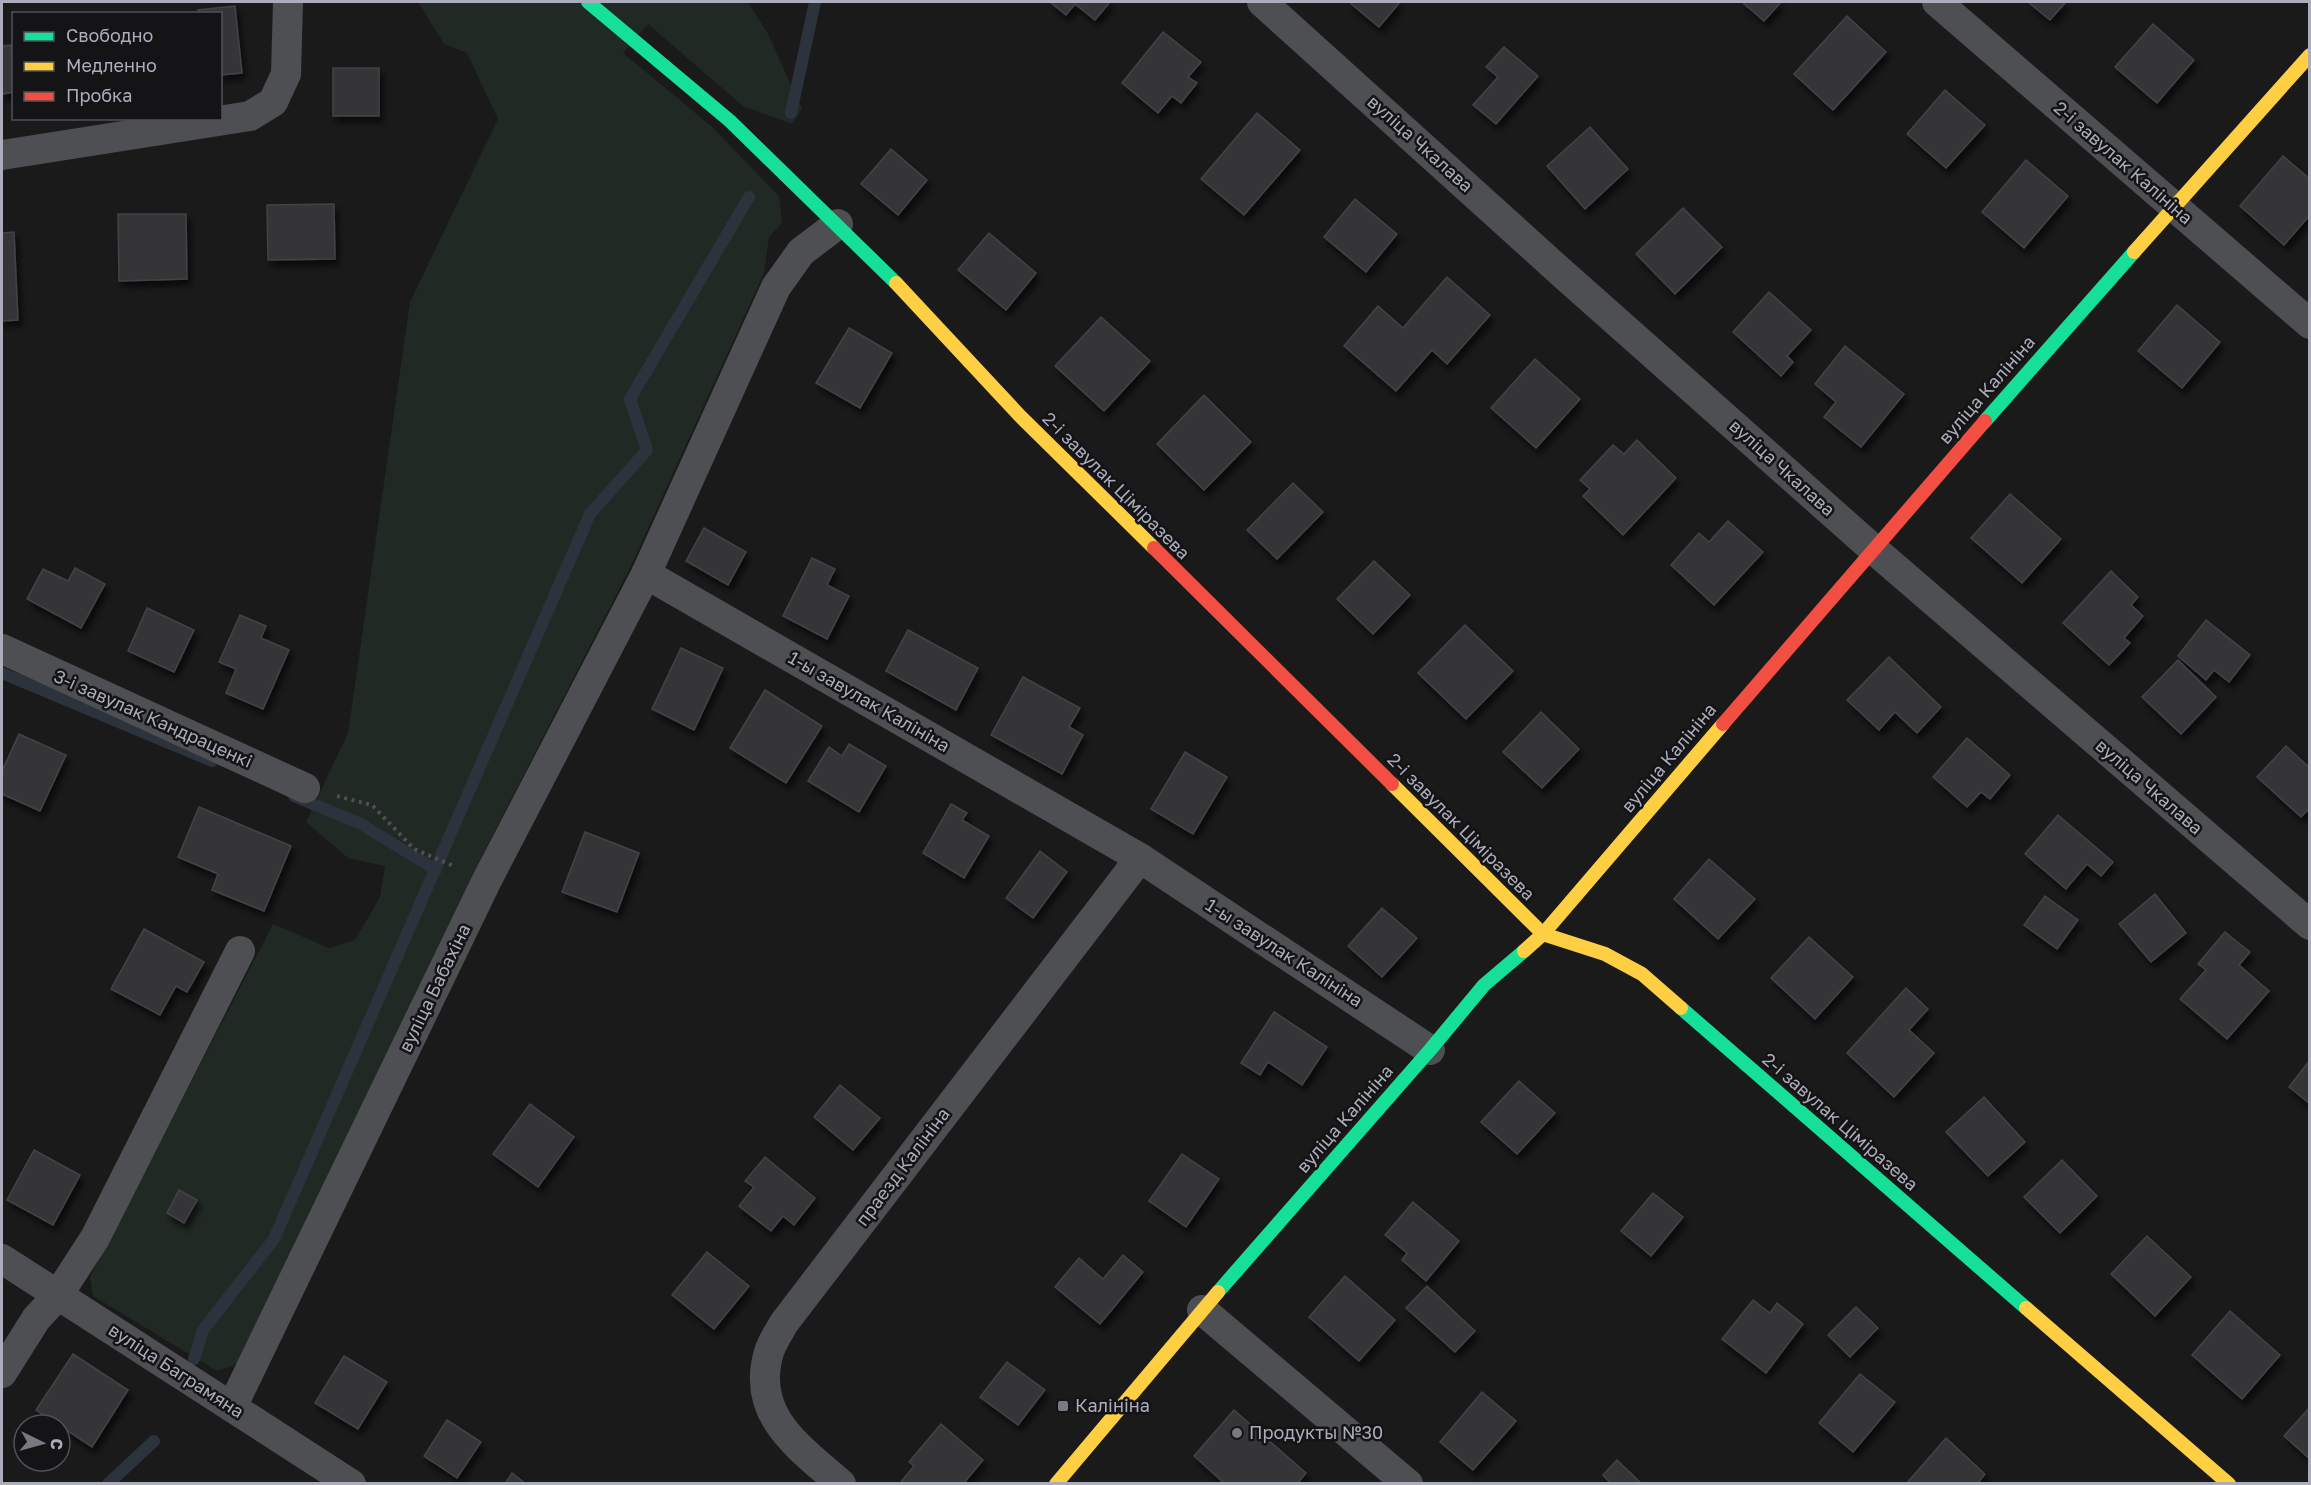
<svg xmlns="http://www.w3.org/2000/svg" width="2311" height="1485" font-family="'Golos Text',sans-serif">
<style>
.green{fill:#212924}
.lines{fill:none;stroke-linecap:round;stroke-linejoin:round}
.stream{stroke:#2c333c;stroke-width:12}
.building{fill:#363638;stroke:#424346;stroke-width:1.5;filter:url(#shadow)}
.path{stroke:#505054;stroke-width:4;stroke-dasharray:3 4.5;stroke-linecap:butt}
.street{stroke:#4e4f53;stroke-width:30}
.fast{stroke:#16e098;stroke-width:14}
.slow{stroke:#ffcf43;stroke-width:14}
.jam{stroke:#f24e42;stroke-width:14}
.poi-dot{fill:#787a82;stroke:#141416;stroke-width:2}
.labels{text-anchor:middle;stroke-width:5;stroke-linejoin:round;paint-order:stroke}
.street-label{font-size:18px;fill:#abadba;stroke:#141416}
.poi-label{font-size:18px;fill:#abadba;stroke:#141416;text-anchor:start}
</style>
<defs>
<filter id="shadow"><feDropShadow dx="3.5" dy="6" stdDeviation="3" flood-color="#0009"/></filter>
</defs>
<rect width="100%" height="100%" fill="#1a1a1a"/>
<polygon class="green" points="418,2 748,2 767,32 802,109 792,124 743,106 648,24 623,53 710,125 779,196 782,223 769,237 764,273 631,566 484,852 243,1362 217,1371 93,1296 90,1277 273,924 329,948 355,940 380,897 385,866 348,858 306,822 348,733 410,302 498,119 467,53 444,44"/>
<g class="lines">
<g class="stream">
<polyline points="791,113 815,2"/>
<polyline points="2,673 212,761"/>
<polyline points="294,796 361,824 436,870"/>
<polyline points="194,1359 203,1330 274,1239 590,514 647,450 630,399 749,197"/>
<polyline points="108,1484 154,1441"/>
</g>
</g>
<g class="building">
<polygon points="1050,2 1110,2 1095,20 1075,4 1066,15"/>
<polygon points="1351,2 1400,2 1379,27 1350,3"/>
<polygon points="1742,2 1781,2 1764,21"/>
<polygon points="2028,2 2066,2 2050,20"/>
<polygon points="235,6 242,73 220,75 220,14 199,14 198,10"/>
<polygon points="1847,16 1886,52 1833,110 1794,74"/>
<polygon points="2153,24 2194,60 2157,103 2115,67"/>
<polygon points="1163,32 1201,62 1188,77 1197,83 1181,103 1172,96 1158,113 1122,83"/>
<polygon points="11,45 14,92 2,94 2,46"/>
<polygon points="1504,47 1538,76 1496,124 1473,105 1498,77 1486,67"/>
<rect x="333" y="68" width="46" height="48"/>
<polygon points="1945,90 1985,125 1946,168 1907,134"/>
<polygon points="1257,113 1300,150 1244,215 1201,179"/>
<polygon points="1590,127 1628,169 1585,209 1547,166"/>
<polygon points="891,149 927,180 898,215 861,184"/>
<polygon points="2283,156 2310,179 2310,215 2284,245 2240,206"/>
<polygon points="2026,160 2068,196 2024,248 1982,212"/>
<polygon points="1355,199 1397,234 1366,272 1324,237"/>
<polygon points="334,204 335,259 268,260 267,205"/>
<polygon points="1683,208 1722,247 1675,294 1636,254"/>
<polygon points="118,214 186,214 187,279 119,281"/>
<polygon points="14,232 18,320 2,321 2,233"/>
<polygon points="989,233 1036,273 1006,310 958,270"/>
<polygon points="1447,277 1490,315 1447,364 1432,350 1396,391 1344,346 1378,306 1403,328"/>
<polygon points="1769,292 1811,330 1787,356 1793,362 1781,376 1733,332"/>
<polygon points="2177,305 2220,342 2182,388 2138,351"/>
<polygon points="1101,317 1150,361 1104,411 1055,366"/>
<polygon points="849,328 892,353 860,408 816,383"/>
<polygon points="1845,346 1904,394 1861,447 1824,417 1836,402 1815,384"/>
<polygon points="1535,359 1580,399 1536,448 1491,408"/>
<polygon points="1204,395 1251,442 1204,490 1157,444"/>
<polygon points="1637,440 1676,478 1623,535 1583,496 1590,489 1580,480 1613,445 1624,454"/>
<polygon points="1293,483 1323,512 1277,559 1247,530"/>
<polygon points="2010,494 2061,539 2022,583 1971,538"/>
<polygon points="1728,521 1763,552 1714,605 1671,565 1699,533 1709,542"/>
<polygon points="704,528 746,552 728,585 686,561"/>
<polygon points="812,558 835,569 827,585 849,596 827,639 783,616"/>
<polygon points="1374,561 1410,595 1373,634 1337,599"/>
<polygon points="75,568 105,584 81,628 27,599 43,569 68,581"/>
<polygon points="2111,571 2138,597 2131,605 2143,616 2124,638 2130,643 2109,665 2063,623"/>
<polygon points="147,608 194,630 174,672 128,651"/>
<polygon points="240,615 266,626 261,638 289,650 263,709 226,693 236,669 219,662"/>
<polygon points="2206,620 2250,655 2229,682 2214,670 2206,680 2178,656"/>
<polygon points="1465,625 1513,671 1466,719 1418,673"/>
<polygon points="908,630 978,668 956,710 886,671"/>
<polygon points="681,648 723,668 694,730 652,709"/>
<polygon points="1889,657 1941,707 1917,733 1895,712 1879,730 1847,700"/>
<polygon points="2178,660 2216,697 2181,734 2142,697"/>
<polygon points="1023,677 1080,708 1069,727 1083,735 1062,774 991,735"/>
<polygon points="765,690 822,726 786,783 730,748"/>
<polygon points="1541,712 1579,749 1542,788 1503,752"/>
<polygon points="19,734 66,755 40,811 2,794 2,771"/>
<polygon points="1967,738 2010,775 1990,799 1981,792 1967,807 1933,777"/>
<polygon points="849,744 886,766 859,812 808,781 829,747 842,756"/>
<polygon points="2286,746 2310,768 2310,808 2301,817 2257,777"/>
<polygon points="1185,752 1227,777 1193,834 1151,809"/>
<polygon points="951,804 967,813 962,820 989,836 964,878 923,853"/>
<polygon points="199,807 291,846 264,911 212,890 218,874 178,857"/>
<polygon points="2058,815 2113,862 2101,876 2087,864 2066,889 2025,854"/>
<polygon points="585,832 639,853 617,912 562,892"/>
<polygon points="1040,851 1067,872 1033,918 1006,898"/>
<polygon points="1709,859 1755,899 1718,939 1674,899"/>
<polygon points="2155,894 2186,933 2151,962 2119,924"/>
<polygon points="2045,896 2078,920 2057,949 2024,925"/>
<polygon points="1382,908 1417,938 1382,977 1348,946"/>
<polygon points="144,929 204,962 187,992 176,986 160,1015 111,989"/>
<polygon points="2225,932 2250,952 2239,965 2269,991 2227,1039 2180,999 2206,970 2198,964"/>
<polygon points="1809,937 1853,977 1815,1019 1771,978"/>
<polygon points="1906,988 1928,1009 1909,1030 1934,1053 1894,1097 1847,1053"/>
<polygon points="1274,1012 1327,1047 1302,1085 1268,1062 1260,1075 1241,1063"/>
<polygon points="2310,1060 2310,1104 2289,1087"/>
<polygon points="1519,1081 1555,1113 1517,1154 1481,1122"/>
<polygon points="840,1085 880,1118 853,1150 814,1117"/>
<polygon points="1984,1097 2025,1142 1988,1176 1946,1132"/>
<polygon points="530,1104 574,1137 538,1187 493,1154"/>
<polygon points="34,1150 80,1175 53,1225 7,1200"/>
<polygon points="1182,1154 1219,1179 1186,1227 1149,1201"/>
<polygon points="765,1157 815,1198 794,1225 783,1216 771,1231 739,1206 754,1187 745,1181"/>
<polygon points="2062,1160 2097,1196 2060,1233 2024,1197"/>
<polygon points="179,1190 197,1200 184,1223 167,1213"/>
<polygon points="1653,1193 1683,1217 1651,1256 1621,1231"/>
<polygon points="1413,1202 1459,1241 1426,1281 1402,1260 1407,1253 1385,1235"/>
<polygon points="2147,1236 2191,1277 2155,1316 2111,1274"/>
<polygon points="707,1252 749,1286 714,1329 672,1295"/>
<polygon points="1123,1255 1143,1272 1100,1324 1055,1287 1079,1258 1103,1279"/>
<polygon points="1345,1276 1395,1320 1359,1361 1309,1317"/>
<polygon points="1427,1286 1475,1331 1455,1352 1406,1308"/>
<polygon points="1753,1300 1770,1313 1777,1303 1803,1324 1766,1373 1722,1339"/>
<polygon points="1856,1307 1878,1328 1850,1357 1828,1335"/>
<polygon points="2230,1311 2280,1355 2242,1399 2192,1355"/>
<polygon points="73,1354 128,1390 92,1447 36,1410"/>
<polygon points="344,1356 387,1382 358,1429 315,1403"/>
<polygon points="1007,1362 1045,1390 1018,1425 980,1397"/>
<polygon points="1860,1374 1895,1402 1853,1452 1819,1423"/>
<polygon points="1482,1392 1516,1421 1473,1470 1440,1442"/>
<polygon points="2310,1407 2310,1459 2284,1436"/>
<polygon points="1234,1410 1306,1473 1297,1484 1225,1484 1194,1456"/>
<polygon points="447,1420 481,1442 457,1478 424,1456"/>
<polygon points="941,1424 983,1460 963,1484 903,1484 901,1482 914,1466 909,1462"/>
<polygon points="1946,1438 1985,1474 1977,1484 1906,1484"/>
<polygon points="1617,1460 1641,1483 1641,1484 1611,1484 1603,1475"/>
<polygon points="512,1473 526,1484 505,1484"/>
</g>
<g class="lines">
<polyline class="path" points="337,796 372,805 414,849 456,867"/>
<g class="street">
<polyline points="1262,2 1563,274 1872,548 2310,925"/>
<polyline points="1937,2 2310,324"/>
<polyline points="2,155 250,116 273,102 286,74 288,2"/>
<polyline points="838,224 801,252 776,287 646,574 1140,858 1430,1050"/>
<polyline points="2,649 305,788"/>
<polyline points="2,1259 351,1484"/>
<polyline points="1202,1310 1408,1484"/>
<polyline points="2,1373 36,1319 58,1295 95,1238 240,951"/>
<polyline points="232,1407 487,880 646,574"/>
<path d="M 841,1484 C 799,1447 750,1415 769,1352 C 772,1342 779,1332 784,1323 L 1140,858"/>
</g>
<g class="fast">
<polyline points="588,2 730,121 896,283"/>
<polyline points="1985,421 2134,252"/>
<polyline points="1681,1008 2026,1308"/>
<polyline points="1218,1292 1430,1050 1484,985 1524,951"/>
</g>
<g class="slow">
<polyline points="2134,252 2310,55"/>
<polyline points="896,283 1020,416 1154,548"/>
<polyline points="1392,784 1543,934 1605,954 1642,974 1681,1008"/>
<polyline points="1524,951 1543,934 1723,724"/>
<polyline points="2026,1308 2229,1484"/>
<polyline points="1056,1484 1218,1292"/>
</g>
<g class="jam">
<polyline points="1154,548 1392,784"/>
<polyline points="1723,724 1985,421"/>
</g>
</g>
<g class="poi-dot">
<rect x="1057" y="1400" width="12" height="12" rx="3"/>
<circle cx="1237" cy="1433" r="6"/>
</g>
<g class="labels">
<g class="street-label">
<text transform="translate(1420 144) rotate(42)" y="6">вуліца Чкалава</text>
<text transform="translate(2123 163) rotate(41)" y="6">2-і завулак Калініна</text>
<text transform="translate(1987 390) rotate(-49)" y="6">вуліца Калініна</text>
<text transform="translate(1782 468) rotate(42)" y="6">вуліца Чкалава</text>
<text transform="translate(1116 486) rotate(45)" y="6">2-і завулак Ціміразева</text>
<text transform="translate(869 702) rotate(30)" y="6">1-ы завулак Калініна</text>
<text transform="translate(153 719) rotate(24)" y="6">3-і завулак Кандраценкі</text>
<text transform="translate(1669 758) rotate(-50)" y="6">вуліца Калініна</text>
<text transform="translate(2149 787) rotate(41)" y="6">вуліца Чкалава</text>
<text transform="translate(1461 827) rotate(45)" y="6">2-і завулак Ціміразева</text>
<text transform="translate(1284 953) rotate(33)" y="6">1-ы завулак Калініна</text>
<text transform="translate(435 988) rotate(-64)" y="6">вуліца Бабахіна</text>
<text transform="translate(1345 1119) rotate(-49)" y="6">вуліца Калініна</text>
<text transform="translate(1840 1122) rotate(41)" y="6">2-і завулак Ціміразева</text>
<text transform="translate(903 1167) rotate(-53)" y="6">праезд Калініна</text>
<text transform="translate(176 1371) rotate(33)" y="6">вуліца Баграмяна</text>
</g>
<g class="poi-label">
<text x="1075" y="1412">Калініна</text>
<text x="1249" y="1439">Продукты №30</text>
</g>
</g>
<rect width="2311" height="1485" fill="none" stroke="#abadba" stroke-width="6"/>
<rect x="12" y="12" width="210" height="108" fill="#141416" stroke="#505158" stroke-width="1.5"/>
<rect x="24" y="32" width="30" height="9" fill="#16e098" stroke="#505158" stroke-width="1.5"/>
<text x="66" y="42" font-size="18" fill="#abadba">Свободно</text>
<rect x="24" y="62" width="30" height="9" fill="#ffcf43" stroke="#505158" stroke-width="1.5"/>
<text x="66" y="72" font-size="18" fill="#abadba">Медленно</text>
<rect x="24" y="92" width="30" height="9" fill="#f24e42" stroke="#505158" stroke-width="1.5"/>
<text x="66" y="102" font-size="18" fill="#abadba">Пробка</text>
<g transform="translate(42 1443) rotate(95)"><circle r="28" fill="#141416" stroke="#505158" stroke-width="1.5"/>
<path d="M0-4.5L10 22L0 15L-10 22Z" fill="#787a82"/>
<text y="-9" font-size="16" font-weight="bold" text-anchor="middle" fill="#abadba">С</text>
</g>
</svg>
